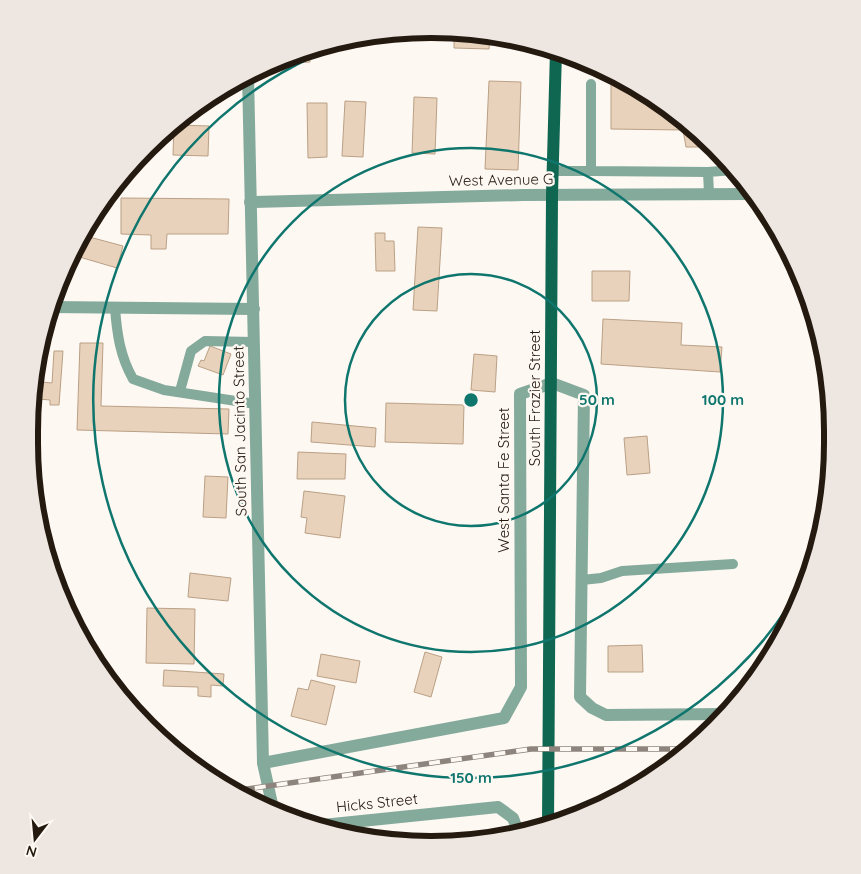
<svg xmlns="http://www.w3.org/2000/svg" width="861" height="874" font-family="Quicksand,sans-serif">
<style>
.building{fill:#e9d2bb;stroke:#baa085}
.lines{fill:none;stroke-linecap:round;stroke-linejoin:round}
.service{stroke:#84aa9c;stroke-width:10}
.minor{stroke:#84aa9c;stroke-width:12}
.primary{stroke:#0f6651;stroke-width:12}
.rail-casing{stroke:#8d857d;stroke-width:5.5}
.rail{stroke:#fef8f3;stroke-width:4;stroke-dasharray:11;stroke-linecap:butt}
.ring{fill:none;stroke:#0f766e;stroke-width:2.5}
.labels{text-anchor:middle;stroke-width:4.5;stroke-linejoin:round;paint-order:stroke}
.street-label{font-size:15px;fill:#241a10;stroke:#fef8f3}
.rim{fill:none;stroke:#241a10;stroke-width:6}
.centre{fill:#0f766e;stroke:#fef8f3;stroke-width:2.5}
.ring-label{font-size:15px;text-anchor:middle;font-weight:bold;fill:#0f766e;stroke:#fef8f3;stroke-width:4.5;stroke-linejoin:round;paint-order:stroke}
</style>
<rect width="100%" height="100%" fill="#fef8f3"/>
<g class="building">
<polygon points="454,31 490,35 489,49 454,48"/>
<polygon points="309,50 310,62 277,64 277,59"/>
<polygon points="611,74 653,96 701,135 701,147 686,147 683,130 611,129"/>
<polygon points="489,81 521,82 518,170 485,169"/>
<polygon points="414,97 437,98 435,154 412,153"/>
<polygon points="345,101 366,102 363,157 342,156"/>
<polygon points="307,103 327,103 327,157 308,158"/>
<polygon points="174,125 209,126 208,156 173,155"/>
<polygon points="121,198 229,199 228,234 167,234 166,249 151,249 151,235 121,234"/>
<polygon points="418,227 442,228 437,311 413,310"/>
<polygon points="375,233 385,233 385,241 394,241 395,271 376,271"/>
<polygon points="82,235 123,246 117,268 76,256"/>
<polygon points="592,271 630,271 629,301 592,301"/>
<polygon points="603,319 682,323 681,345 722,347 720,372 601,364"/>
<polygon points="80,343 103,343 101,406 229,409 228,434 77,430"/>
<polygon points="210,346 231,354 223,375 198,366 201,360 204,361"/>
<polygon points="54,351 63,351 59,405 50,405 50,400 39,399 41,382 52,383"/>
<polygon points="474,354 497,356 495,392 471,390"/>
<polygon points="386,403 464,405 463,444 385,442"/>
<polygon points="312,422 376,428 375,447 311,442"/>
<polygon points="647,436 650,473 627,475 624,438"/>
<polygon points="298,452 346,454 345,479 297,479"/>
<polygon points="205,476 228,477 226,518 203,517"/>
<polygon points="304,491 345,496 340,538 305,533 307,518 301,517"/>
<polygon points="190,573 231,578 228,601 188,597"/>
<polygon points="147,608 195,609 194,664 146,663"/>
<polygon points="642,645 643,672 608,672 608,646"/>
<polygon points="425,652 442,657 431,697 414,692"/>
<polygon points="321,654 360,661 356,683 317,676"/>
<polygon points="164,670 224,674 223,686 211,685 211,697 198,696 198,687 163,686"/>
<polygon points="311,680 335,686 326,725 291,716 298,688 308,690"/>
</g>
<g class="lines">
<g class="service">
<polyline points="591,84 591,171 708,172"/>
<polyline points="553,171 591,171"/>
<polyline points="709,194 708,172 734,170"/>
<path d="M 115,308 C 117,334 120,356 133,379 L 164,390 L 256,404"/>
<polyline points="180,391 191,351 205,341 254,342"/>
<polyline points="582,580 601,578 622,571 733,564"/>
</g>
<g class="minor">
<polyline points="248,75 263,763 274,813"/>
<polyline points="250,202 523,195 753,194"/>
<polyline points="50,307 254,309"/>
<polyline points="263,763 504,718 521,687 520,394 552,383 584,395 580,697 592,708 606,715 726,714"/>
<polyline points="313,826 498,807 513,818 519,834"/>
</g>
<polyline class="primary" points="548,826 552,195 556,51"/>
<defs>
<polyline id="rail" points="233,791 531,749 689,749"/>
</defs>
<use href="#rail" class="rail-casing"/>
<use href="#rail" class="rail"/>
</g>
<g class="ring">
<circle cx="471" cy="400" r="126"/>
<circle cx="471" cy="400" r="252"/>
<path d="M811 566A378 378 0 1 1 373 35"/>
</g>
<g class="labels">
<g class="street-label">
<text transform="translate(501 180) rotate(-1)" y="5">West Avenue G</text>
<text transform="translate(535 398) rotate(-90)" y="5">South Frazier Street</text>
<text transform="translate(240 431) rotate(-91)" y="5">South San Jacinto Street</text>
<text transform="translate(504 480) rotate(-90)" y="5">West Santa Fe Street</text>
<text transform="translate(377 803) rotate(-6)" y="5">Hicks Street</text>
</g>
</g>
<path d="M0 0H861V874H0ZM431 38H431A393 393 0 0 1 824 431V443A393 393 0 0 1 431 836H431A393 393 0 0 1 38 443V431A393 393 0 0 1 431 38Z" fill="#ede6e1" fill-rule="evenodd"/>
<path class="rim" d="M431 38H431A393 393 0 0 1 824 431V443A393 393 0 0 1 431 836H431A393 393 0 0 1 38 443V431A393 393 0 0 1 431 38Z"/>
<circle cx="471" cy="400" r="8" class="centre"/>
<g class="ring-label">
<text x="597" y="405">50 m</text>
<text x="723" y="405">100 m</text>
<text x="471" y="783">150 m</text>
</g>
<g transform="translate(35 839) rotate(196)" stroke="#fef8f3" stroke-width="4" paint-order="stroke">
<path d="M0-4L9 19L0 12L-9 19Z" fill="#241a10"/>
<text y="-8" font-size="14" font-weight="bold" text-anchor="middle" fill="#241a10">N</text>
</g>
</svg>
